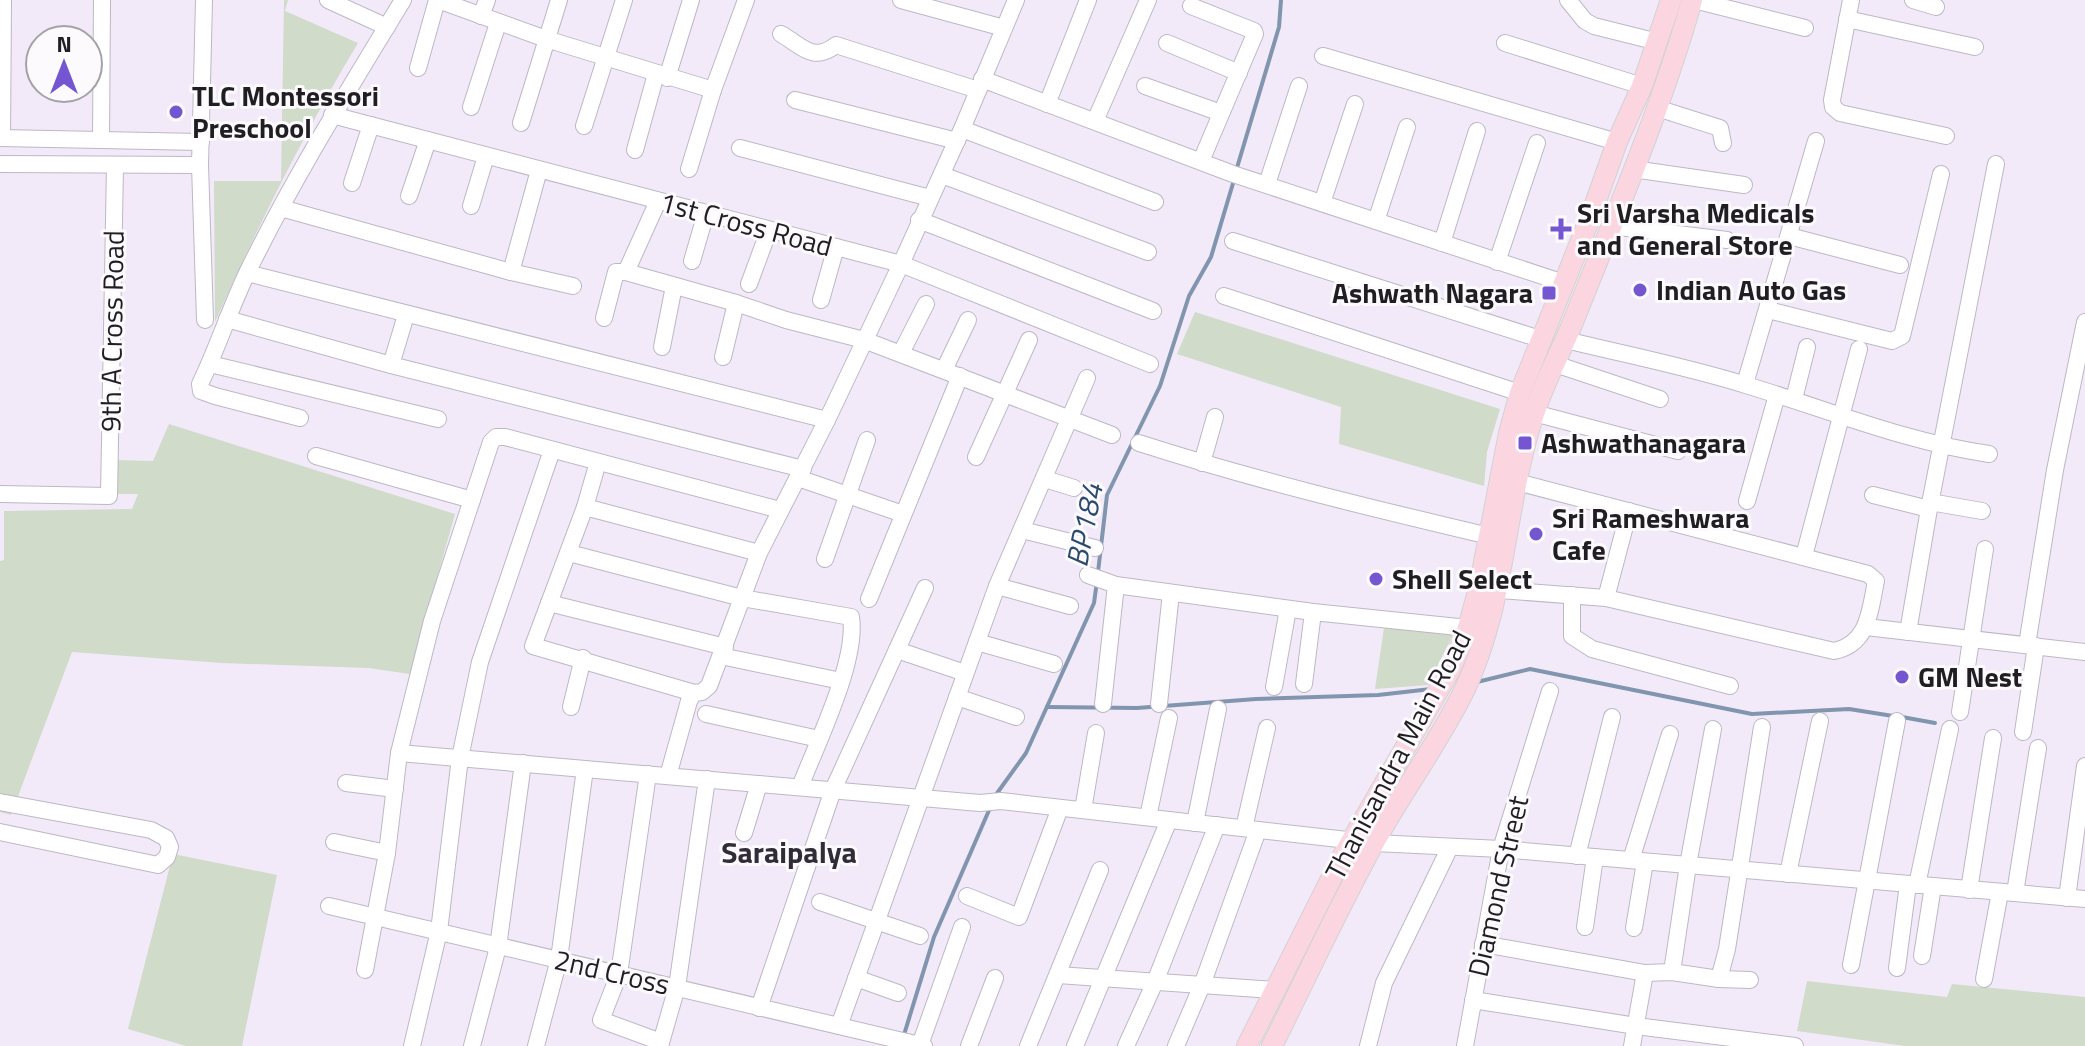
<svg xmlns="http://www.w3.org/2000/svg" width="2085" height="1046" font-family="'Titillium Web',sans-serif">
<style>
.green{fill:#d0dbca}
.lines{fill:none;stroke-linecap:round;stroke-linejoin:round}
.stream{stroke:#8196ae;stroke-width:4}
.minor-casing{stroke:#beb7c5;stroke-width:18}
.major-casing{stroke:#d2d2d3;stroke-width:22}
.minor{stroke:#fff;stroke-width:16}
.major{stroke:#fbd6e0;stroke-width:20}
.poi-dot{fill:#7356d0;stroke:#fcfafd;stroke-width:3}
.labels{text-anchor:middle;stroke-width:6;stroke-linejoin:round;paint-order:stroke}
.poi-label{font-size:28px;font-weight:bold;fill:#201d23;stroke:#fcfafd;text-anchor:start}
.street-label{font-size:28px;fill:#201d23;stroke:#fcfafd}
.water-label{font-size:30px;font-style:italic;fill:#2a4b6f;stroke:#fcfafd}
.neighbourhood-label{font-size:30px;font-weight:bold;fill:#322c38;stroke:#fcfafd}
</style>
<rect width="100%" height="100%" fill="#f2eaf9"/>
<g class="green">
<path d="M 284,0 L 288,0 L 285,11 L 358,43 C 304,133 258,226 215,322 L 214,181 L 281,181 Z"/>
<polygon points="1195,312 1500,409 1487,452 1484,486 1339,444 1341,407 1177,354"/>
<polygon points="169,424 455,514 410,674 368,668 222,663 72,652 11,815 0,812 0,561 4,560 4,511 132,509 138,494 115,494 115,460 153,461"/>
<polygon points="1384,628 1454,633 1428,685 1375,689"/>
<polygon points="173,854 277,875 242,1046 186,1046 128,1029"/>
<polygon points="1807,981 1947,997 1952,984 2085,997 2085,1046 1905,1046 1797,1031"/>
</g>
<g class="lines">
<g class="stream">
<polyline points="1236,171 1279,27 1281,0"/>
<polyline points="1098,572 1107,495 1160,386 1189,296 1211,257 1234,180"/>
<polyline points="1477,682 1530,669 1752,714 1849,709 1893,716"/>
<polyline points="1047,707 1137,708 1256,699 1378,695 1431,689"/>
<polyline points="1902,717 1935,723"/>
<polyline points="995,796 1026,753 1094,603 1097,581"/>
<polyline points="903,1038 934,937 990,808"/>
</g>
<defs>
<g id="minor">
<polyline points="204,0 200,165 205,320"/>
<polyline points="328,0 387,27"/>
<polyline points="438,0 546,39 713,90"/>
<polyline points="901,0 1004,28"/>
<polyline points="1568,0 1585,21 1594,26 1658,42"/>
<polyline points="1694,0 1805,28"/>
<polyline points="1851,0 1832,100 1833,107 1840,113 1946,136"/>
<polyline points="1913,0 1936,7"/>
<polyline points="1191,6 1254,31 1255,34 1201,161"/>
<polyline points="481,16 487,0"/>
<polyline points="1847,19 1975,47"/>
<path d="M 781,34 C 802,46 813,63 836,45 L 978,90"/>
<polyline points="1167,43 1239,73"/>
<polyline points="1505,43 1642,86"/>
<polyline points="1323,56 1617,142"/>
<polyline points="418,68 437,0"/>
<polyline points="667,78 691,0"/>
<polyline points="982,79 1233,174 1564,283"/>
<polyline points="1145,86 1221,113"/>
<polyline points="795,100 957,141"/>
<polyline points="1047,104 1088,0"/>
<polyline points="471,107 498,23"/>
<polyline points="1657,108 1720,128 1723,143"/>
<polyline points="332,115 901,264 1150,364"/>
<polyline points="1095,121 1148,0"/>
<polyline points="521,123 559,0"/>
<polyline points="584,126 624,0"/>
<polyline points="962,129 1155,202"/>
<polyline points="0,138 201,142"/>
<polyline points="2,138 3,0"/>
<polyline points="101,140 102,0"/>
<polyline points="740,148 930,198"/>
<polyline points="635,150 656,74"/>
<polyline points="0,164 200,165"/>
<polyline points="689,169 713,90 746,0"/>
<polyline points="1633,169 1744,185"/>
<polyline points="942,175 1148,252"/>
<polyline points="352,183 371,125"/>
<polyline points="1267,184 1299,86"/>
<polyline points="409,196 428,140"/>
<polyline points="1322,203 1355,104"/>
<polyline points="471,206 486,156"/>
<polyline points="281,208 511,272 573,286"/>
<polyline points="919,220 1153,311"/>
<polyline points="1376,221 1407,127"/>
<polyline points="1611,226 1727,240"/>
<polyline points="1789,236 1900,265"/>
<polyline points="1233,241 1540,339"/>
<polyline points="1442,243 1477,131"/>
<polyline points="692,261 706,213"/>
<polyline points="1497,262 1537,143"/>
<polyline points="511,272 539,170"/>
<polyline points="626,272 658,201"/>
<polyline points="247,273 827,420"/>
<polyline points="749,284 769,230"/>
<polyline points="1224,296 1520,393"/>
<polyline points="821,300 836,247"/>
<polyline points="1768,310 1892,341 1902,336 1941,174"/>
<polyline points="604,318 616,272 626,272 736,303 786,320 864,340 1112,435"/>
<polyline points="227,319 391,365 803,469"/>
<path d="M 1566,340 C 1627,355 1689,367 1749,386 C 1829,410 1906,442 1989,454"/>
<polyline points="662,347 674,286"/>
<polyline points="901,353 926,304"/>
<polyline points="723,357 736,303"/>
<polyline points="210,364 438,419"/>
<polyline points="1555,364 1660,399"/>
<polyline points="391,365 406,315"/>
<polyline points="944,370 968,320"/>
<polyline points="1745,384 1816,141"/>
<polyline points="1794,399 1807,347"/>
<polyline points="1534,413 1678,451"/>
<path d="M 300,418 L 215,396 L 201,391 L 200,384 C 218,347 230,308 248,271 C 294,177 349,89 403,0"/>
<path d="M 1139,443 C 1254,480 1371,508 1489,536"/>
<polyline points="316,456 472,500"/>
<polyline points="976,457 1029,340"/>
<polyline points="598,462 585,507 533,646 694,693"/>
<polyline points="1202,463 1215,417"/>
<polyline points="798,478 903,514"/>
<polyline points="1045,479 1074,488"/>
<polyline points="0,494 109,496 115,166"/>
<polyline points="1873,495 1929,509"/>
<polyline points="1747,501 1777,395"/>
<polyline points="1930,502 1982,511"/>
<polyline points="585,507 759,553"/>
<polyline points="1022,530 1095,548"/>
<path d="M 569,553 L 742,598 L 851,617 C 858,661 816,745 800,787"/>
<polyline points="1804,556 1859,349"/>
<polyline points="825,559 867,440"/>
<polyline points="1088,575 1116,585 1313,612 1468,628"/>
<polyline points="997,586 1070,606"/>
<path d="M 1486,589 L 1606,598 L 1834,651 C 1869,644 1870,610 1876,581 L 1868,574 L 1517,482"/>
<polyline points="1572,595 1572,636 1592,649 1730,686"/>
<polyline points="1606,598 1629,511"/>
<polyline points="869,599 960,376"/>
<polyline points="549,603 725,647"/>
<polyline points="1866,627 2085,652"/>
<polyline points="1908,632 1929,509 1996,164"/>
<polyline points="977,642 1054,664"/>
<polyline points="2027,645 2055,470 2085,322"/>
<polyline points="897,650 965,673"/>
<polyline points="721,656 841,681"/>
<polyline points="1304,684 1313,612"/>
<polyline points="1274,687 1288,609"/>
<polyline points="957,697 1016,717"/>
<polyline points="1103,704 1116,585"/>
<polyline points="1159,704 1171,593"/>
<polyline points="571,707 583,658"/>
<polyline points="1960,712 1985,549"/>
<polyline points="706,714 819,739"/>
<polyline points="2023,732 2036,646"/>
<polyline points="399,753 980,803 1001,801 1374,843 1501,849 2085,899"/>
<polyline points="648,774 619,974 601,1020 661,1042"/>
<polyline points="668,776 689,701 694,693 702,692 709,686 759,553 827,420 901,264 962,129 1016,0"/>
<polyline points="346,783 395,789"/>
<polyline points="0,802 151,830 166,838 170,847 167,857 158,865 0,832"/>
<polyline points="1083,810 1096,733"/>
<polyline points="1148,817 1169,718"/>
<polyline points="1195,823 1218,709"/>
<polyline points="1244,828 1267,728"/>
<polyline points="744,833 759,784"/>
<polyline points="334,842 387,853"/>
<polyline points="1577,856 1612,717"/>
<polyline points="1631,860 1670,734"/>
<polyline points="1788,874 1820,721"/>
<polyline points="1917,885 1950,729"/>
<polyline points="1969,890 1993,738"/>
<polyline points="2015,893 2038,748"/>
<polyline points="967,896 1019,917 1060,808"/>
<polyline points="2067,898 2085,766"/>
<polyline points="820,902 920,936"/>
<polyline points="329,906 924,1046"/>
<polyline points="1585,927 1595,857"/>
<polyline points="1634,928 1645,862"/>
<polyline points="1483,944 1645,973 1672,972 1719,979 1727,949 1762,727"/>
<polyline points="1922,956 1933,886"/>
<polyline points="1851,965 1897,721"/>
<polyline points="1897,968 1908,884"/>
<polyline points="365,970 387,853 399,753 432,621 491,442 496,437 505,437 780,510"/>
<polyline points="1672,972 1688,865 1713,729"/>
<polyline points="1058,975 1274,990"/>
<polyline points="856,978 898,993"/>
<polyline points="1719,979 1750,980"/>
<polyline points="1984,979 2000,892"/>
<polyline points="1473,1000 1636,1026 1795,1046"/>
<polyline points="759,1008 833,790 925,588"/>
<polyline points="839,1026 997,586 1087,378"/>
<polyline points="920,1045 962,927"/>
<polyline points="412,1046 439,931 460,758 480,662 552,450"/>
<polyline points="472,1046 498,947 523,763"/>
<polyline points="536,1046 559,959 585,769"/>
<polyline points="660,1046 677,987 707,779"/>
<polyline points="969,1046 995,978"/>
<polyline points="1028,1046 1100,870"/>
<polyline points="1075,1046 1169,820"/>
<polyline points="1126,1046 1155,982 1217,825"/>
<polyline points="1176,1046 1202,985 1258,830"/>
<polyline points="1368,1046 1384,983 1450,847"/>
<polyline points="1465,1046 1501,849 1550,691"/>
<polyline points="1632,1046 1645,973"/>
</g>
<g id="major">
<polyline points="1247,1046 1340,861 1450,670 1468,628 1479,588 1509,433 1520,393 1590,218 1617,142 1642,86 1671,0"/>
<path d="M 1272,1046 C 1306,978 1338,908 1375,841 C 1403,791 1438,743 1464,691 C 1506,604 1504,507 1533,417 C 1543,384 1560,354 1573,322 C 1615,216 1661,110 1692,0"/>
</g>
</defs>
<use href="#minor" class="minor-casing"/>
<use href="#major" class="major-casing"/>
<use href="#minor" class="minor"/>
<use href="#major" class="major"/>
</g>
<g class="poi-dot">
<circle cx="176" cy="112" r="8"/>
<path d="M1557 217h8v8h8v8h-8v8h-8v-8h-8v-8h8z"/>
<circle cx="1640" cy="290" r="8"/>
<rect x="1541" y="285" width="16" height="16" rx="4"/>
<rect x="1517" y="435" width="16" height="16" rx="4"/>
<circle cx="1536" cy="534" r="8"/>
<circle cx="1376" cy="579" r="8"/>
<circle cx="1902" cy="677" r="8"/>
</g>
<g class="labels">
<g class="poi-label">
<text x="192" y="106">TLC Montessori<tspan x="192" dy="32">Preschool</tspan></text>
<text x="1577" y="223">Sri Varsha Medicals<tspan x="1577" dy="32">and General Store</tspan></text>
<text x="1656" y="300">Indian Auto Gas</text>
<text x="1533" y="303" text-anchor="end">Ashwath Nagara</text>
<text x="1541" y="453">Ashwathanagara</text>
<text x="1552" y="528">Sri Rameshwara<tspan x="1552" dy="32">Cafe</tspan></text>
<text x="1392" y="589">Shell Select</text>
<text x="1918" y="687">GM Nest</text>
</g>
<g class="street-label">
<text transform="translate(746 224) rotate(15)" y="10">1st Cross Road</text>
<text transform="translate(112 331) rotate(-89)" y="10">9th A Cross Road</text>
<text transform="translate(1398 755) rotate(-62)" y="10">Thanisandra Main Road</text>
<text transform="translate(1498 886) rotate(-77)" y="10">Diamond Street</text>
<text transform="translate(612 972) rotate(13)" y="10">2nd Cross</text>
</g>
<g class="water-label">
<text transform="translate(1085 525) rotate(-79)" y="10">BP184</text>
</g>
<g class="neighbourhood-label">
<text x="789" y="863">Saraipalya</text>
</g>
</g>
<g transform="translate(64 64)"><circle r="38" fill="#fcfafd" stroke="#a4a2a6" stroke-width="2"/>
<path d="M0-6L14 30L0 20L-14 30Z" fill="#7356d0"/>
<text y="-12" font-size="22" font-weight="bold" text-anchor="middle" fill="#201d23">N</text>
</g>
</svg>
